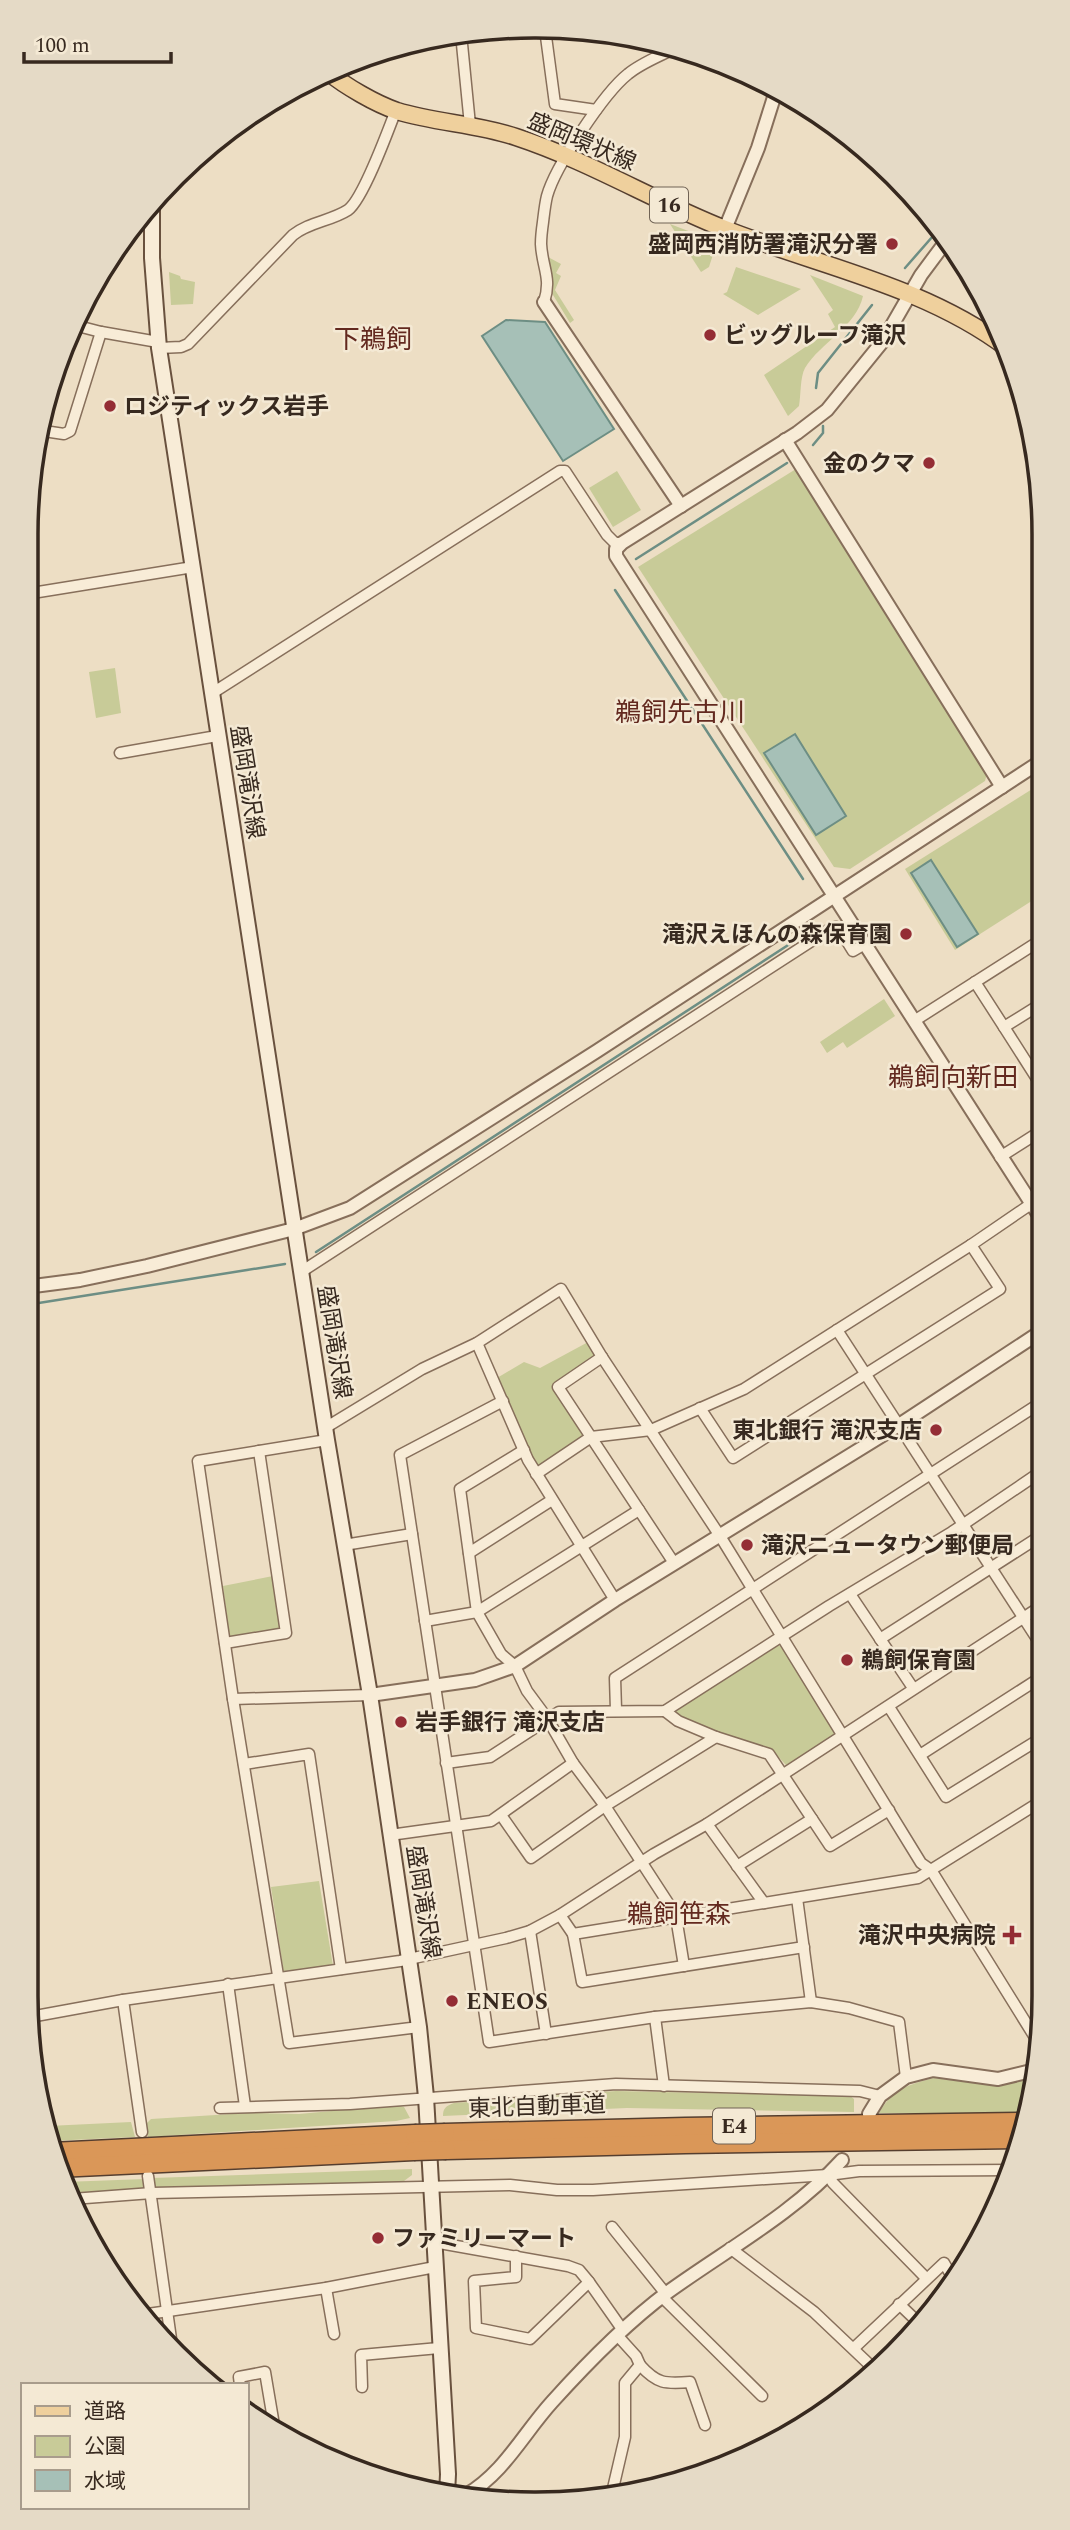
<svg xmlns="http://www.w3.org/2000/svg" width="1070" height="2530" font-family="Spectral,'Noto Sans JP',serif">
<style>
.green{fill:#c8cb98}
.water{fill:#a6c0b7;stroke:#6d8e84;stroke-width:2}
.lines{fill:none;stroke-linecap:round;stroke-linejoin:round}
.stream{stroke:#6d8e84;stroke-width:2.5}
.minor-casing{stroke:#876f5b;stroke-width:13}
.tertiary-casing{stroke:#876f5b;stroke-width:16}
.secondary-casing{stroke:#69513e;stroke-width:18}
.primary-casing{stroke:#553e2f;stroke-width:19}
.motorway-casing{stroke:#553e2f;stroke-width:21}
.minor{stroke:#f8ecd7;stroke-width:10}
.tertiary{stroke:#f8ecd7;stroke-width:12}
.secondary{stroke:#f8ecd7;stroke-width:14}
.primary{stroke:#efd09d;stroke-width:16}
.motorway{stroke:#da9758;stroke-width:18}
.motorway-bridge-casing{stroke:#553e2f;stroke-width:21;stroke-linecap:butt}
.motorway-bridge{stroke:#da9758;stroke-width:18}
.poi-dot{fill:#942d35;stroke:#f4e9d4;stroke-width:2.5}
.labels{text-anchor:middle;stroke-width:5;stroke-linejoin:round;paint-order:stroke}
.shield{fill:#f4e9d4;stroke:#706355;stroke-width:2}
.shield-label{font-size:21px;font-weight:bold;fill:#37291f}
.street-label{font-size:23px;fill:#37291f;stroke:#f4e9d4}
.poi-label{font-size:23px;font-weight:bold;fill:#37291f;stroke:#f4e9d4;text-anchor:start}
.quarter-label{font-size:26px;fill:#63291f;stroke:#f4e9d4}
.rim{fill:none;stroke:#37291f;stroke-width:3.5}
</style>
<rect width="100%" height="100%" fill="#eddec4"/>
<g class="green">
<polygon points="670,224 717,242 709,267 701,272"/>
<polygon points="548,257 561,264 556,273 561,276 555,290 574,320 570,323 550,290 546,258"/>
<polygon points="736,267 801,289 758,315 723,294 727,292"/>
<polygon points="169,272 180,276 181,279 195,282 193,304 171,305"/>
<path d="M 810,275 L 863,296 C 856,327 821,342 805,368 C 800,377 801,395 799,406 L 788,416 L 764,375 L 835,327 L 828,314 L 833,310 Z"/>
<polygon points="796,469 987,773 985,781 850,869 834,867 638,567"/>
<polygon points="617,471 641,510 613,527 589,488"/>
<polygon points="115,668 121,713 96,718 89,672"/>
<polygon points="1037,786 1040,792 1041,895 955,950 905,869"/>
<polygon points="884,999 895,1016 847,1048 843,1042 827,1053 820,1042"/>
<polygon points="590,1341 599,1356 555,1387 588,1437 536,1471 497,1378 524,1362 540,1368"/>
<polygon points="273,1576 282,1627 278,1631 230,1639 223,1586"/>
<path d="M 783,1645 L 838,1733 L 786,1765 C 781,1760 776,1753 770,1750 C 739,1735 699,1735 673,1711 L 773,1647 Z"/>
<polygon points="319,1881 333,1966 284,1974 271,1887"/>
<path d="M 934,2078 L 998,2086 L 1030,2079 L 1024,2113 L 879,2113 C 893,2089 907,2085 934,2078 Z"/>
<path d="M 616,2091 L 850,2096 L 854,2099 L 854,2112 L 627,2108 L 443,2116 C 443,2108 446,2106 454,2103 Z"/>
<polygon points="396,2105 404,2107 410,2118 396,2121 148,2137 147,2123 151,2119 248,2113 299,2114"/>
<polygon points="131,2122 135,2137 50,2141 48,2126"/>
<polygon points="412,2169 412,2175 400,2184 156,2190 152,2178"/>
<polygon points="145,2179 143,2188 139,2191 69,2194 64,2182"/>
</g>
<g class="water">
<polygon points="506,320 545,322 614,429 563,461 482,336"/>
<polygon points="795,734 846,816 816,835 764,753"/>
<polygon points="931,860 978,934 957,947 911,873"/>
</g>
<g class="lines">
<g class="stream">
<polyline points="905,268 940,228"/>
<polyline points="816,388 818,373 872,305"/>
<polyline points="813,445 823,433 823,426"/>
<polyline points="636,559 787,463"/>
<polyline points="615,590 803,879"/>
<polyline points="316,1252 816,927"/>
<polyline points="26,1305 285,1264"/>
</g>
<defs>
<g id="minor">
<polyline points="545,29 555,104 596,110"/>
<polyline points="461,34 470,125"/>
<path d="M 544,302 C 552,278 542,267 541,244 C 541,237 542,229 543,222 C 544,214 545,204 547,196 C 555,167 604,93 628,74 C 641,63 660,56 675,48"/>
<polyline points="74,325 101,332 158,342"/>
<path d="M 159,348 L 181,347 L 188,344 L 293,235 C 309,222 331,221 348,210 C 363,199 388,131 396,110"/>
<polyline points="44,431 64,434 70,431 101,332"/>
<polyline points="26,594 193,567"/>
<polyline points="211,694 560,471 565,471 607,535 615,543 622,543"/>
<polyline points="120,753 217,736"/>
<polyline points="975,982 1004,1027"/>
<polyline points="1041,1004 1004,1027 1041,1085"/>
<polyline points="914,1021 1041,940"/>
<polyline points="1000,1157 1041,1131"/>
<polyline points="301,1272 830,929 836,927 840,930 853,951 865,944"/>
<polyline points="837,1330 1043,1648"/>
<polyline points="477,1343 528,1460 615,1600"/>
<polyline points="602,1357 558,1387 674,1563"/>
<polyline points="503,1401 400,1455 489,2042 655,2017 811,2002 849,2008 899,2022 906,2077"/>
<polyline points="700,1408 733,1458 1000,1289 971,1245"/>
<polyline points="325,1428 422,1369 477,1343 561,1289 602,1357 720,1536 921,1863 931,1870 1036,2039"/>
<polyline points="327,1440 198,1461 233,1699 289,2043 419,2027"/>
<polyline points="524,1450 460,1489 477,1612 501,1654 515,1666 527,1691 547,1718 573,1763 605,1806 672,1909 676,1917 684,1966"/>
<polyline points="536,1474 591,1437 651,1430 744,1389 971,1245 1031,1204"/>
<polyline points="344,1545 412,1534"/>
<polyline points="469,1553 552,1500"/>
<polyline points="850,1594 913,1688"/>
<polyline points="425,1621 477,1612 639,1510"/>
<polyline points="880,1639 1042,1535"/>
<polyline points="225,1643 286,1633 259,1451"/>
<polyline points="233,1699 370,1695"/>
<polyline points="889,1707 946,1797 1043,1737"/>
<polyline points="616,1710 615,1678 1042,1402"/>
<polyline points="665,1711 678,1721 716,1737 769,1754 830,1846 889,1810"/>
<polyline points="920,1755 1043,1676"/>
<polyline points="446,1763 490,1757 559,1712 665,1711 829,1606 952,1532 1042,1471"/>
<polyline points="244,1764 309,1754 341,1969"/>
<polyline points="501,1815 531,1858 605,1806 716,1737"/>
<polyline points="707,1824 764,1903"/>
<polyline points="390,1835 491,1821 573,1763"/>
<polyline points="737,1866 812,1819"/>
<polyline points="797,1898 811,2002"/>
<polyline points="560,1915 573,1934 918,1878 1043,1800"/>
<polyline points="530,1931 546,2034"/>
<polyline points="573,1934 582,1982 804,1947"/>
<polyline points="228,1984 245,2106"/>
<polyline points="123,2000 142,2132"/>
<polyline points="30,2017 123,2000 400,1961 506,1938 530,1931 560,1915 654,1854 707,1824 1043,1605"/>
<polyline points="655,2017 664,2086"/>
<polyline points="220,2108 350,2104 616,2084 860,2091 880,2096"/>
<polyline points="828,2175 833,2183 926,2278"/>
<polyline points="148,2176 172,2346"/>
<polyline points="72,2199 152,2193 510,2185 557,2190 593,2190 828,2175 859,2171 1012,2170"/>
<polyline points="612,2227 666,2294"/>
<polyline points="434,2242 568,2266 579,2270 589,2282 622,2329"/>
<polyline points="730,2248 814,2312 872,2367"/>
<polyline points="516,2256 516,2277 474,2281 476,2328 530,2339 589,2282"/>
<polyline points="326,2288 334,2334"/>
<polyline points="662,2297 762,2396"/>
<polyline points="899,2304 921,2325"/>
<polyline points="141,2315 326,2288 435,2267"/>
<polyline points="854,2348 944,2263 954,2280"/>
<path d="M 640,2365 C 657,2384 665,2384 690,2382 L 705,2425"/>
<polyline points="240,2385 239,2377 265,2372 275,2431"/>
<polyline points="362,2387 361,2355 439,2348"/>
<polyline points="611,2497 625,2437 625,2383 640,2365 636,2356 617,2335"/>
</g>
<g id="tertiary">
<polyline points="725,229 758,148 775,94"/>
<polyline points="947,240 921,275 883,341 827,410 797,433 622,543 616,549 616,556 1042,1220"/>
<polyline points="544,302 681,506"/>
<polyline points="785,440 1002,787"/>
<polyline points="26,1287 80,1280 147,1266 294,1229 350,1208 597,1051 1040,762"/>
<polyline points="370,1695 475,1680 515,1666 615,1600 899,1425 1042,1331"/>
<polyline points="869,2114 880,2096 906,2077 933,2070 998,2079 1031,2071"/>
<path d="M 466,2495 C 504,2473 523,2434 552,2402 C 588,2362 625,2324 668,2292 C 726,2250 793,2214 842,2160"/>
</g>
<polyline id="secondary" points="152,200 152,258 159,348 327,1440 370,1695 419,2027 426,2097 448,2474 447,2494"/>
<path id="primary" d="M 328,72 C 345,86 376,104 397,111 C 436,123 478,124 516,137 C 589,161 654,201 725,229 C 819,266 925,286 1007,348"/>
<g id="motorway">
<polyline points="445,2133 685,2127 1023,2122"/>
<polyline points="446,2150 685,2144 1020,2139"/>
<polyline points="52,2152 415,2134"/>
<polyline points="58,2168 414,2151"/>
</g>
</defs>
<use href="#minor" class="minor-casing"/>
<use href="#tertiary" class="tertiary-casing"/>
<use href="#secondary" class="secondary-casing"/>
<use href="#primary" class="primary-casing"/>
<use href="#motorway" class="motorway-casing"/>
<use href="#minor" class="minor"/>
<use href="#tertiary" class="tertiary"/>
<use href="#secondary" class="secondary"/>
<use href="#primary" class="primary"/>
<use href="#motorway" class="motorway"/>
<defs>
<g id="motorway-bridge">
<polyline points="415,2134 445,2133"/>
<polyline points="414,2151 446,2150"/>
</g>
</defs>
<use href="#motorway-bridge" class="motorway-bridge-casing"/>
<use href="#motorway-bridge" class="motorway-bridge"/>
</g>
<g class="poi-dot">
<circle cx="892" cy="244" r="7"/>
<circle cx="710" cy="335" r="7"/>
<circle cx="110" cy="406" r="7"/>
<circle cx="929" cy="463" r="7"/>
<circle cx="906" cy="934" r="7"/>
<circle cx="936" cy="1430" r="7"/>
<circle cx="747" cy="1545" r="7"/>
<circle cx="847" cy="1660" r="7"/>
<circle cx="401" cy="1722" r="7"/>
<path d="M1008.5 1924.5h7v7h7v7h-7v7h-7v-7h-7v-7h7z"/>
<circle cx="452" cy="2001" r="7"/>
<circle cx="378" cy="2238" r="7"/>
</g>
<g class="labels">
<g class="shield">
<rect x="650" y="187.5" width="38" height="35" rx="5"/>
<rect x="713" y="2108.5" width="42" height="35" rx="5"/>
</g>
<g class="shield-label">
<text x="669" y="212">16</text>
<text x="734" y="2133">E4</text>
</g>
<g class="street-label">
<text transform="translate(582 141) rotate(23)" y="8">盛岡環状線</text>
<text transform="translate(248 782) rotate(81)" y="8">盛岡滝沢線</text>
<text transform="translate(335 1342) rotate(81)" y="8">盛岡滝沢線</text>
<text transform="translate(424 1902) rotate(81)" y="8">盛岡滝沢線</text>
<text transform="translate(537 2106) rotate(-2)" y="8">東北自動車道</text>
</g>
<g class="poi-label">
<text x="878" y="252" text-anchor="end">盛岡西消防署滝沢分署</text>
<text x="724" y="343">ビッグルーフ滝沢</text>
<text x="124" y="414">ロジティックス岩手</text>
<text x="915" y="471" text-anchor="end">金のクマ</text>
<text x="892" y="942" text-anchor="end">滝沢えほんの森保育園</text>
<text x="922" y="1438" text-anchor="end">東北銀行 滝沢支店</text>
<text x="761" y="1553">滝沢ニュータウン郵便局</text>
<text x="861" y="1668">鵜飼保育園</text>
<text x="415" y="1730">岩手銀行 滝沢支店</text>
<text x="996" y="1943" text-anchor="end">滝沢中央病院</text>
<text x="466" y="2009">ENEOS</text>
<text x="392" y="2246">ファミリーマート</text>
</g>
<g class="quarter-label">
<text x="373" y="348">下鵜飼</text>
<text x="680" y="721">鵜飼先古川</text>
<text x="953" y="1086">鵜飼向新田</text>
<text x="679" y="1923">鵜飼笹森</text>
</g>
</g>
<path d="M0 0H1070V2530H0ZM534 38H536A496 496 0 0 1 1032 534V1996A496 496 0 0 1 536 2492H534A496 496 0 0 1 38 1996V534A496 496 0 0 1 534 38Z" fill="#e5dac6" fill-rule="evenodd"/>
<path class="rim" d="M534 38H536A496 496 0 0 1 1032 534V1996A496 496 0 0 1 536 2492H534A496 496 0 0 1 38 1996V534A496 496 0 0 1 534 38Z"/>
<rect x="21" y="2383" width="228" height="126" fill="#f4e9d4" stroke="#a89c8c" stroke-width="2"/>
<rect x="35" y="2406" width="35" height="10" fill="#efd09d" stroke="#a89c8c" stroke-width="2"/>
<text x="84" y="2418" font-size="21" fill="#37291f">道路</text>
<rect x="35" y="2436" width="35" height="21" fill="#c8cb98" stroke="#a89c8c" stroke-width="2"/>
<text x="84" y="2453" font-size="21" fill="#37291f">公園</text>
<rect x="35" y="2470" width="35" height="21" fill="#a6c0b7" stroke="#a89c8c" stroke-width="2"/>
<text x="84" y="2488" font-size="21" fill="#37291f">水域</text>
<path d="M24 52v10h147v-10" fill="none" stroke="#37291f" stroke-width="3.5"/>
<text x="35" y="52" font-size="21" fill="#37291f" stroke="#f4e9d4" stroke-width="5" paint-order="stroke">100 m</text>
</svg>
